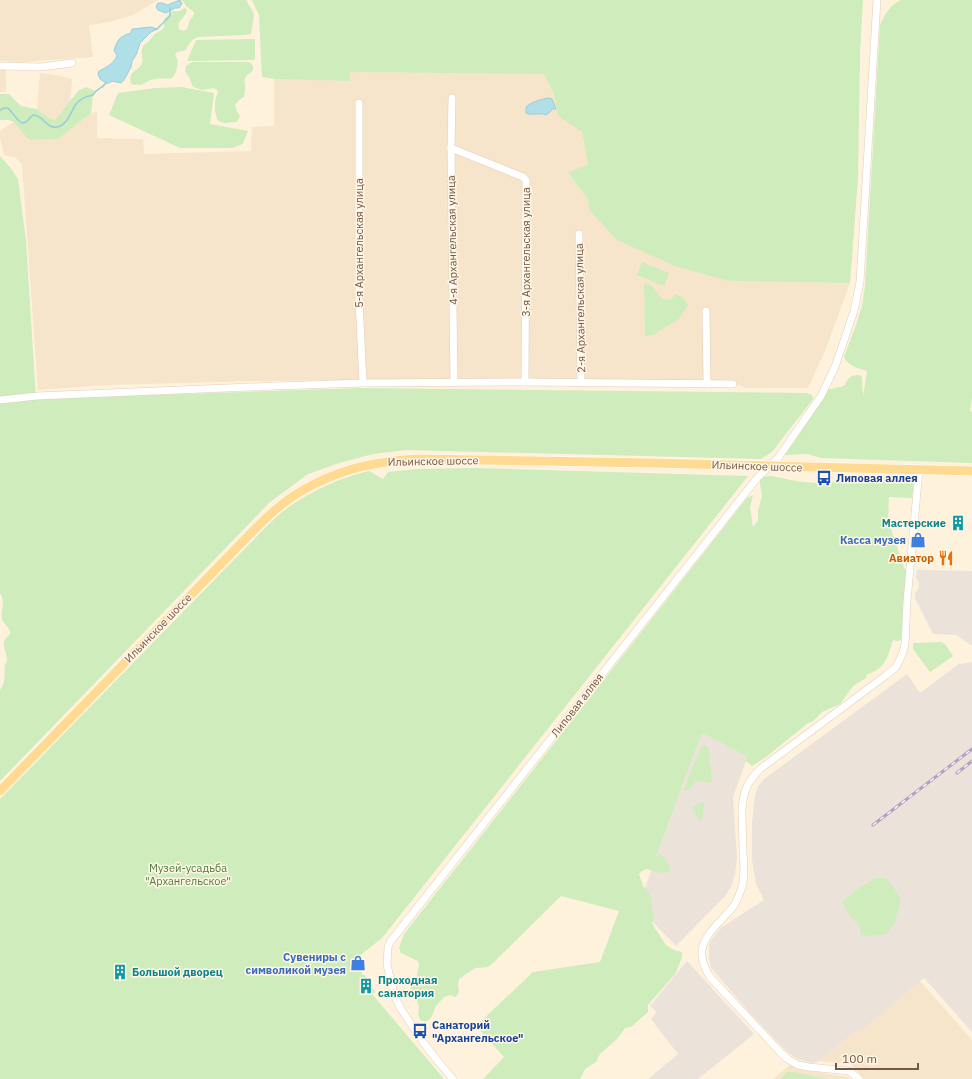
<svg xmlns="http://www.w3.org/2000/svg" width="972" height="1079" font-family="'IBM Plex Sans',sans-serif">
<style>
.residential{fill:#f6e4cb}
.industrial{fill:#ebe3da}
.green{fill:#ceecbc}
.water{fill:#b1dfe8;stroke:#97ceda}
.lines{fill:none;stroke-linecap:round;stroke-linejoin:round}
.stream{stroke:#97ceda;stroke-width:1.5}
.minor-casing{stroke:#e2ceb9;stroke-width:8}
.major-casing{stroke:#fff;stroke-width:10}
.minor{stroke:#fff;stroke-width:7}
.major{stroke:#ffda93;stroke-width:9}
.rail-casing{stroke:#b49dc7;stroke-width:3}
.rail{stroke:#fff6e5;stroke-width:1.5;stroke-dasharray:4.5;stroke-linecap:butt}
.labels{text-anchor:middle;stroke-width:3;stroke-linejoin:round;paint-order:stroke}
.street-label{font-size:11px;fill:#755744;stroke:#fff6e5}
.transit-label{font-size:11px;font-weight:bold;fill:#164399;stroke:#fff6e5;text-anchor:start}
.culture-label{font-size:11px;font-weight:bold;fill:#0d838f;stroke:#fff6e5;text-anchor:start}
.shop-label{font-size:11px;font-weight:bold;fill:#366cbe;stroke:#fff6e5;text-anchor:end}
.food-label{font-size:11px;font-weight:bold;fill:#c56008;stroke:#fff6e5;text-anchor:end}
.park-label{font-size:11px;fill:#4d7c3b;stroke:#fff6e5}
</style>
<rect width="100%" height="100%" fill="#fef2dd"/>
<g class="residential">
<polygon points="0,0 158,0 133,15 110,22 89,25 93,57 23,62 0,61"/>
<polygon points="0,68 6,69 6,92 0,92"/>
<polygon points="350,72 544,74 554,94 559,116 582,132 588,164 568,174 589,199 729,281 850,283 825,351 808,388 746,388 725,380 358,380 256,381 106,385 38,390 22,164 15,157 4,155 0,138 0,131 14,122 29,140 58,139 91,113 97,112 97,138 143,139 144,154 251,151 252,127 274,126 274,79 350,81"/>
<polygon points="40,73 56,75 72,79 70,101 55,120 47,117 37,109"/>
<polygon points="920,981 972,1040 972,1079 864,1079 851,1064 819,1061 856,1031 860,1032"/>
<polygon points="790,1065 798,1069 847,1077 851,1079 773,1079"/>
</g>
<g class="industrial">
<polygon points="917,570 972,571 972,646 957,635 933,634 915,598 915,593 918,590 919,583 916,578"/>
<polygon points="972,662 972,1032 924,978 860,1032 856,1031 819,1061 813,1063 807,1062 798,1059 787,1052 750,1013 711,968 709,959 709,945 711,940 722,927 764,900 756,884 752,860 752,822 755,795 759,785 764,779 907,674 920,693 960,663 961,664"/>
<polygon points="702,733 748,756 733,797 736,842 737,858 735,874 732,885 726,895 676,946 638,907"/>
<polygon points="687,961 754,1034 698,1079 648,1079 678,1054 651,1019 657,1012 650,1006"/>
</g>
<g class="green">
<path d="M 182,0 L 246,0 L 252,10 L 254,15 L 251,34 L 245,35 L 198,37 C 191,39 189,44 186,50 L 177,52 L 175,55 C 178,60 178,61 177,67 C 174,84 167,77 155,79 C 143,81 146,87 131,84 C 128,70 137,73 142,63 C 144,58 139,51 144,45 C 146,43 148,43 149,41 C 152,39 152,36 155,34 C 159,31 163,31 164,26 C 164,24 164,21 164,19 L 173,11 L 180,11 L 182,9 L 185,8 L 187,10 C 186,18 176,20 179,29 L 184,31 L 187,29 L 190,19 L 193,17 L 194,12 L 186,6 Z"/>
<polygon points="251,0 863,0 860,53 858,178 850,283 729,281 675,266 617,240 589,209 588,199 568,173 588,164 582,132 558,116 554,94 544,74 350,72 350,81 274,79 262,77 259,15 253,2"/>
<path d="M 901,0 L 972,0 L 972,397 L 970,411 L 972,412 L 972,463 L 821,458 L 807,454 L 785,455 L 787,449 L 826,390 L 844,386 C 849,378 849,375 859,375 L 862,377 L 863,397 L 867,371 C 858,368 848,366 844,357 L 856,325 L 862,306 L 865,286 L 880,25 C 885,14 890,5 901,0 Z"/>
<polygon points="255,39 255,60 187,61 196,40"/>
<path d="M 192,62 L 248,62 L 251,63 C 257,72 250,71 246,77 C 243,81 246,86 245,90 C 245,92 244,96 244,97 L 239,100 L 235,105 L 237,111 L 240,116 L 237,122 L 224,123 L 218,121 C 214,112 214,101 218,92 L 217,90 L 214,88 L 202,90 L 193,87 L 189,77 L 185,72 L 186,66 Z"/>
<path d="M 86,87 L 95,91 C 91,97 93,105 91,113 L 58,139 L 29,140 L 14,122 L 9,120 L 0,120 L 0,94 L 9,94 L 21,106 L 37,109 L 47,117 L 55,120 L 78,91 Z"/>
<polygon points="181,87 214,93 210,124 248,131 243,144 232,148 180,148 109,115 118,93 155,88"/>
<path d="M 0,156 L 10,167 L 18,179 L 26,241 L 36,399 L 361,388 L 806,393 L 812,395 L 813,399 L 772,452 L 761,459 L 406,450 L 373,454 L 339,463 L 308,474 L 270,502 L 0,781 L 0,690 C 6,682 4,674 5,665 C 6,663 7,661 7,659 C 7,657 6,655 6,653 C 2,643 3,641 10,634 C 10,627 4,625 2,619 C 0,611 6,603 0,593 Z"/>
<polygon points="642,262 669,273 664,286 637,275"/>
<polygon points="644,283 652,286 662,299 670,300 676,294 683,298 688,305 679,319 657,332 657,334 645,336"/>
<path d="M 476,468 L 748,476 L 382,938 L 353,961 L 363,975 L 365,975 L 375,992 L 372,994 L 444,1079 L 0,1079 L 0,799 L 262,531 C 268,525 275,518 282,512 C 306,494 340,477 369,471 L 383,479 L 388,472 L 417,469 Z"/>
<path d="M 771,476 C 787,479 802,483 818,483 C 828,483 838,481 849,480 C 871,478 893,479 914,480 L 912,498 L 889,497 L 888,520 L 904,568 L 908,571 L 901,640 L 897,641 L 893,640 C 888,656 885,670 867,674 L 866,678 L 853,686 L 840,704 L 822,712 L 812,722 L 808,723 L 766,757 L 752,766 L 746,761 L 747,756 L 702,733 L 658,852 L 656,857 L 658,855 L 663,856 L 670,867 L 669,872 C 661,874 655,872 647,869 L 642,871 L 639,874 L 643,886 L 651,897 L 652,901 L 652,910 L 654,918 L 652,922 L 654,927 L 666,945 L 674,950 L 682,952 L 682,957 L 676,973 L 648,1005 L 648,1012 L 631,1027 L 625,1028 L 617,1039 L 600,1054 L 596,1062 L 585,1069 L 580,1079 L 483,1079 L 504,1057 L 476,1026 L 533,972 L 600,962 L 619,911 L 561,896 L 493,963 L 488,967 L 475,968 L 459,979 L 458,985 L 459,991 L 456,997 L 450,995 L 444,997 L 436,1006 L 431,1018 L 426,1022 L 420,1020 L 418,1014 L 419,1007 L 417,1001 L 411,990 L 412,984 L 416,979 L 419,966 L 418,961 L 401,953 L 399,948 L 404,934 L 747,498 L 753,495 L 750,507 L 753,527 L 758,521 L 758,511 L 762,496 L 760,484 L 760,477 Z"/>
<polygon points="941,642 945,644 953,656 930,672 913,649 913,643"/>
<path d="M 702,746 L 707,746 C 710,752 710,756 709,763 L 711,767 L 712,781 L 708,783 L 700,781 L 695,781 L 690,789 L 684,791 L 693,766 Z"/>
<polygon points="704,802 704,806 702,820 699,820 692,808 699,803"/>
<path d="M 875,878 L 886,878 C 890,883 900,895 900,900 C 901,907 895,913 896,922 L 886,934 L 872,936 L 861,935 C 860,922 858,925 850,916 C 847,912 845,906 842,902 L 855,891 Z"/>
<polygon points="788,1072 793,1072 826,1079 780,1079"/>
</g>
<g class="water">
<polygon points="180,0 182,4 179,8 175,8 166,13 158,10 156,7 158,3 163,3 167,5"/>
<path d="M 151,27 L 157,29 L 151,32 L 140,43 L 136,55 L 132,61 L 131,67 L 124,80 L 121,83 L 112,81 L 109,83 L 106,83 L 100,79 L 98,74 L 99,71 C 107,67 113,64 117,56 L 114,50 C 118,39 120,36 131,33 L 132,29 Z"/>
<path d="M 548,98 L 552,99 L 556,109 L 552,109 L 550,112 L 546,115 C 540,112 532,116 526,113 L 526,107 C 531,102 540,100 548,98 Z"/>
</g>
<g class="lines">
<g class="stream">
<polyline points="155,29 157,29 170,16 170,8"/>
<path d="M 0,110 L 4,108 L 8,108 L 18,120 L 22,123 L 26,122 L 33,115 C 45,116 46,129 57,127 C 68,125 71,111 76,104 C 80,99 87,96 93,95 C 96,88 101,90 106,83"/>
</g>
<defs>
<g id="minor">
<polyline points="0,66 41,67 72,63"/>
<polyline points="452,98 451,148 454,383"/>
<polyline points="359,103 359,300 363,383"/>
<polyline points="451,148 523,177 526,180 526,184 525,382"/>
<polyline points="579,234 581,383"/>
<polyline points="706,311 707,384"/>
<polyline points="0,400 37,396 275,386 363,383 525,382 733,384"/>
<polyline points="453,1079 440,1064 423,1042 401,1009 395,997 387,965 388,947 390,942 758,477 778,458 821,396 835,367 854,311 860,282 877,0"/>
<path d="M 859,1079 L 849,1071 L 809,1067 L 798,1065 L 789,1060 L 782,1054 L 710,977 C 705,969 701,960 702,951 C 704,932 726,918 735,904 C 738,898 740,893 742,887 C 745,876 744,864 743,853 C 743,839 742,825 742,810 C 743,792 747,782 760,769 L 885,676 L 896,667 L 902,655 L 905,645 L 907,601 L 919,470"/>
</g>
<path id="major" d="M 0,791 L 257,527 C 269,515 281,504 295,495 C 322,478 355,466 387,462 C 397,460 407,460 417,459 L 652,463 L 972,471"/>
</defs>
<use href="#minor" class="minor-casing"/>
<use href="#major" class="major-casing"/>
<use href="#minor" class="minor"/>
<use href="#major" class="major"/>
<defs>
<g id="rail">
<polyline points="957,773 972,761"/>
<polyline points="873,825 972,749"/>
</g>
</defs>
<use href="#rail" class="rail-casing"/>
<use href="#rail" class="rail"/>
</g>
<defs>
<symbol id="bus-bare" viewBox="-9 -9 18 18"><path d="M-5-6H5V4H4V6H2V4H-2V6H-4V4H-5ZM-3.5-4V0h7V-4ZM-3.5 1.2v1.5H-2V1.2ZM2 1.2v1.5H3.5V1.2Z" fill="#1a4fb4" stroke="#fff6e5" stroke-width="2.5" paint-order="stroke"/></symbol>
<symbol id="building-bare" viewBox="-9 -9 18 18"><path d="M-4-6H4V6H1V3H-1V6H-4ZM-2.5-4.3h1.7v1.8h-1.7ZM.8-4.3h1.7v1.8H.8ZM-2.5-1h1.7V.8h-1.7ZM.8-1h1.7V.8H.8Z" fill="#0f9aa8" stroke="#fff6e5" stroke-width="2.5" paint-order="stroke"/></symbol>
<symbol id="shop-bare" viewBox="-9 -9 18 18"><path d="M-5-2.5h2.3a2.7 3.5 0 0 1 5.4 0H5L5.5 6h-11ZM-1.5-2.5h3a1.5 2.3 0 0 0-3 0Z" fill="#3f7fe0" stroke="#fff6e5" stroke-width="2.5" paint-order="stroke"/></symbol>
<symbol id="restaurant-bare" viewBox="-9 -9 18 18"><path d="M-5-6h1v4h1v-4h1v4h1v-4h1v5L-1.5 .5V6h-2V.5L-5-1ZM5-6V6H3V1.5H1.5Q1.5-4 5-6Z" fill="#e8710a" stroke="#fff6e5" stroke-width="2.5" paint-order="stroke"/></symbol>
</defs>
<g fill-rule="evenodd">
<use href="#bus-bare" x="813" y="467" width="22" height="22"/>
<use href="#building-bare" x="947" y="512" width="22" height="22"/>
<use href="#shop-bare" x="907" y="529" width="22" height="22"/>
<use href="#restaurant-bare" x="935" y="547" width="22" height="22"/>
<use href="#shop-bare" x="347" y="952" width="22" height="22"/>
<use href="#building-bare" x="109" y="961" width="22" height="22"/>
<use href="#building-bare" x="355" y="975" width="22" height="22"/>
<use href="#bus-bare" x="409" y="1020" width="22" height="22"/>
</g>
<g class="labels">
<g class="street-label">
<text transform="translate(452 240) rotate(-91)" y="4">4-я Архангельская улица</text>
<text transform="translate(359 243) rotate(-90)" y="4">5-я Архангельская улица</text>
<text transform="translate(526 252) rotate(-90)" y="4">3-я Архангельская улица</text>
<text transform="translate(580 308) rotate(-91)" y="4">2-я Архангельская улица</text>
<text transform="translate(433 461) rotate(-1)" y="4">Ильинское шоссе</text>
<text transform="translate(757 466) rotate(2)" y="4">Ильинское шоссе</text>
<text transform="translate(158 628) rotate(-46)" y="4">Ильинское шоссе</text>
<text transform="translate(577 705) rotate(-52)" y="4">Липовая аллея</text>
</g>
<g class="transit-label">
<text x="836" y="482">Липовая аллея</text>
<text x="432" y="1029">Санаторий<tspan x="432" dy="13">"Архангельское"</tspan></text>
</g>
<g class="culture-label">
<text x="946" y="527" text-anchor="end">Мастерские</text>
<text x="132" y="976">Большой дворец</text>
<text x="378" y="984">Проходная<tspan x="378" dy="13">санатория</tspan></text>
</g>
<g class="shop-label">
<text x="906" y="544">Касса музея</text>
<text x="346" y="961">Сувениры с<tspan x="346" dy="13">символикой музея</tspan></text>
</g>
<g class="food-label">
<text x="934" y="562">Авиатор</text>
</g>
<g class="park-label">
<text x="188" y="872">Музей-усадьба<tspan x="188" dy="13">"Архангельское"</tspan></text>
</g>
</g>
<path d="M836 1063v6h82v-6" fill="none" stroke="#755744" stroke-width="2"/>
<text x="842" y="1063" font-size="12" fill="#755744" stroke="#fff6e5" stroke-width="3" paint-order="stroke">100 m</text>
</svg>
